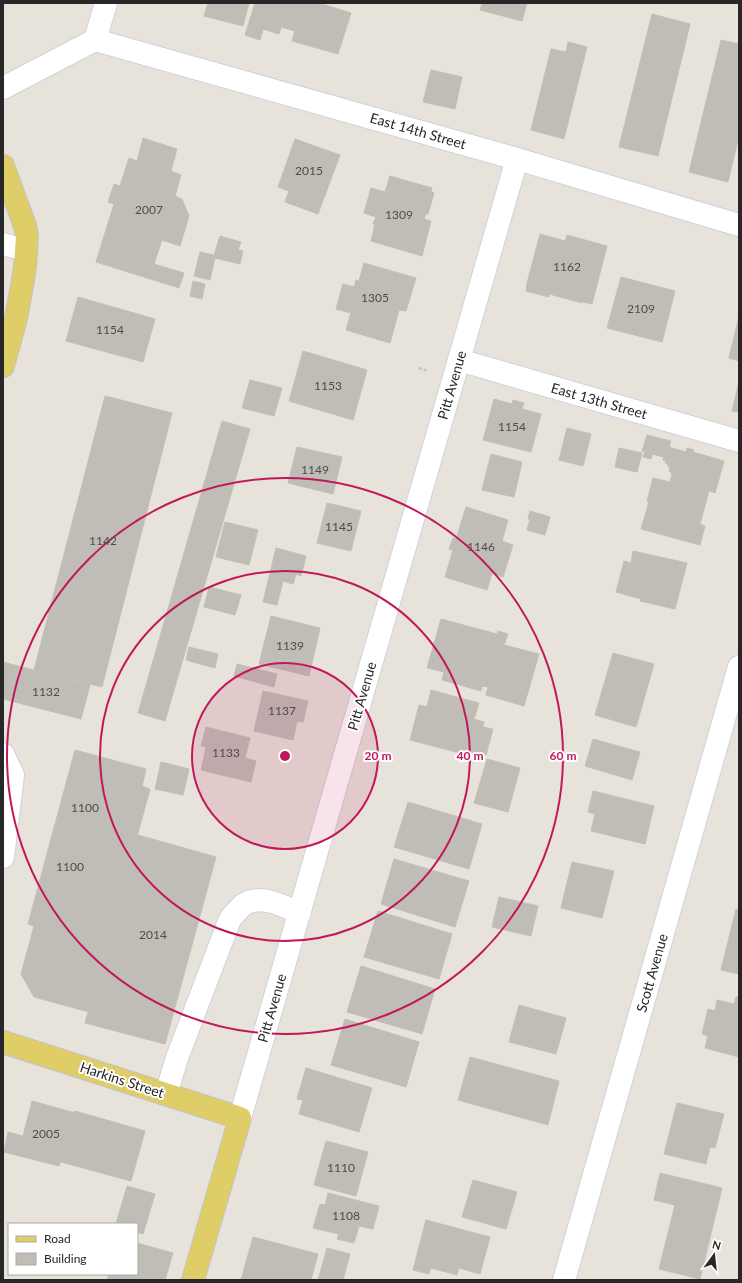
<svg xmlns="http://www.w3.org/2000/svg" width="742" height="1283" font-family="Lato,sans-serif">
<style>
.building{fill:#c0bdb7;stroke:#c3bfb4}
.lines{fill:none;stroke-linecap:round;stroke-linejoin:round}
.minor-casing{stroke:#cfd1de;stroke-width:24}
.major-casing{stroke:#c3c3c3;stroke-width:24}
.path{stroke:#c3c3c3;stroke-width:2.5;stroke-dasharray:3 2;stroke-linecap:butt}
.minor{stroke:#fff;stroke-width:22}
.major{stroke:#dfcd68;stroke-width:22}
.ring{fill:none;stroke:#c2185b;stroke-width:2}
.labels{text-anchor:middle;stroke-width:4;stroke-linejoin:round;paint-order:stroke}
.number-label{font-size:12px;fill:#4d4c4b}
.street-label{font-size:14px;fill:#272727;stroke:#fff}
.centre{fill:#c2185b;stroke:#fff;stroke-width:2}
.ring-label{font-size:12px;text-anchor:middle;font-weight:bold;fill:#c2185b;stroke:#fff;stroke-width:4;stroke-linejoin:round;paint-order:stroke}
</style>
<rect width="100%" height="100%" fill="#e8e3da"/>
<g class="building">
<polygon points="208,3 249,3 243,26 204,16"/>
<polygon points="255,3 319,3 351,13 338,54 292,41 295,31 281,27 279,34 263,29 260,40 245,35"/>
<polygon points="482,3 527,3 522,21 480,10"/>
<polygon points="652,14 690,24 658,156 619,147"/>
<polygon points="721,40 739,44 739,135 728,182 689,172"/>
<polygon points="568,42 587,47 564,139 531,130 551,49 566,52"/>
<polygon points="431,70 462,77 455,109 423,102"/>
<polygon points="143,138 177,149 171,171 181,175 175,196 182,199 189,216 180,246 162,240 154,264 184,273 179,288 96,262 114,204 108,202 114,184 120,186 129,158 137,161"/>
<polygon points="295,139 340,155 318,214 285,202 289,191 278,187"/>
<polygon points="390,176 432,188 431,192 434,193 428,214 426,214 424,219 431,221 422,256 371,241 375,224 373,224 376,217 364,213 371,188 385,192"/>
<polygon points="540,234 565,241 567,235 607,246 592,304 583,302 582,303 549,294 549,297 526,291 527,287 526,287"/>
<polygon points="220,236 241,242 238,250 243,251 240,264 215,258 210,280 194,276 200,252 214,255"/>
<polygon points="364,263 416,278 406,311 399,310 390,343 346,330 351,313 336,309 343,284 354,287 356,280 359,281"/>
<polygon points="621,277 675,291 662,342 607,328"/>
<polygon points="193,281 205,284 202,299 190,296"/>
<polygon points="78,297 155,319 143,362 66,341"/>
<polygon points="739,316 739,361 729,358"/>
<polygon points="303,351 367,370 353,420 289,401"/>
<polygon points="250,380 282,388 274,416 242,408"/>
<polygon points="739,382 739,412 732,411"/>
<polygon points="105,396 172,413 102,687 34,670"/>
<polygon points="494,399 512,404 513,400 524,403 522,409 541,414 531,452 483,440"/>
<polygon points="222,421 250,429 165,721 138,713"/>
<polygon points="567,428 591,434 583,466 559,460"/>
<polygon points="647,435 671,441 669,447 686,452 687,448 694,450 693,452 724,461 715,493 709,491 700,524 705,526 700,545 641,529 649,502 647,501 653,478 670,482 672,474 669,471 670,467 668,467 668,464 665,463 666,461 663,460 664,457 652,454 651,459 643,457 645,452 642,451"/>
<polygon points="297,447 342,457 333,494 288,483"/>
<polygon points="619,448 642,453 637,472 615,467"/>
<polygon points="491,454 522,462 514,497 482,490"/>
<polygon points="327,503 361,511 351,551 317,543"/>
<polygon points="466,507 508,520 502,541 513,545 503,577 492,573 487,590 445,577 453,550 449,549 453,538 456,539"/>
<polygon points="530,511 550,517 545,535 527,530 530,519 528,519"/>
<polygon points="225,522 258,530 249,565 216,557"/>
<polygon points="276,548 306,556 301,576 296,574 293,584 283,581 277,605 263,602"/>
<polygon points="633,551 687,563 675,609 640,601 641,599 616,592 624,561 631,563"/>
<polygon points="209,587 241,595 235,615 204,607"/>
<polygon points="271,616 320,628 309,676 259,664"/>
<polygon points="441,619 497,634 498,631 508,634 504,645 539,654 524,706 486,695 488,687 482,686 481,691 442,680 444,672 427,668"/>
<polygon points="189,647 218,654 215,668 186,660"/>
<polygon points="613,653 654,664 636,727 595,715"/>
<polygon points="3,662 90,685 81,719 3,699"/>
<polygon points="237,664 277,674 274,687 234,676"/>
<polygon points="431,690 479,703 474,719 484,722 483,727 493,729 486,755 476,752 475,757 410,740 419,705 427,707"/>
<polygon points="263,691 308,701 303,722 297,721 293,740 254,731"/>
<polygon points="206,727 250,738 245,758 256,761 251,782 201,770 206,747 201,746"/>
<polygon points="593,739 640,752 632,780 585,766"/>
<polygon points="75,750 146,769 142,786 150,789 89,1012 34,997 21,974 34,926 28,924"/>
<polygon points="487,759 520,768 508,812 474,803"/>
<polygon points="161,762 189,769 183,795 155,789"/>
<polygon points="593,791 654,806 645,844 591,831 595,814 588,812"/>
<polygon points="408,802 482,824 469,869 394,847"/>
<polygon points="138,835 216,857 165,1044 85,1023"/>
<polygon points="394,859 469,881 455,927 381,904"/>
<polygon points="572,862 614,871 602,918 561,908"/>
<polygon points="499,897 538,906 531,936 492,927"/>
<polygon points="736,909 739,910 739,974 721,970"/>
<polygon points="378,911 452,934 439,979 364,957"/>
<polygon points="361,966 435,989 422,1034 347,1012"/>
<polygon points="736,997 739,997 739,1057 705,1048 708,1036 702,1034 708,1009 715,1011 717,1000 734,1004"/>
<polygon points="519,1005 566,1018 556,1054 509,1042"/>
<polygon points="345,1019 419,1042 406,1087 331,1065"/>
<polygon points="470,1057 559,1081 548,1125 458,1100"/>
<polygon points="306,1068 372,1088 359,1132 299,1114 303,1100 297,1099"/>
<polygon points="32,1101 75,1113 59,1166 4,1152 8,1132 23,1136"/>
<polygon points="677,1103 724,1114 715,1148 710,1147 706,1164 664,1154"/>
<polygon points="75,1111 145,1131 131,1181 61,1162"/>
<polygon points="326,1141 368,1152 356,1196 314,1185"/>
<polygon points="660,1173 722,1188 700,1279 659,1269 675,1205 654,1200"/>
<polygon points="473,1180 517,1192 506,1229 462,1217"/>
<polygon points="127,1186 155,1194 143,1234 137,1232 137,1224 116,1224"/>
<polygon points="328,1193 379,1206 373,1229 359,1226 354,1243 337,1239 339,1234 313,1228 320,1204 325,1205"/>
<polygon points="426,1220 490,1237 480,1274 459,1268 457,1275 431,1268 429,1274 413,1270"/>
<polygon points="253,1237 318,1254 311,1280 241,1280"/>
<polygon points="137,1243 173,1253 165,1280 107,1280 109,1274 137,1274"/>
<polygon points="327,1248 350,1254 343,1280 318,1280"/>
</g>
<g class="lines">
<defs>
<g id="minor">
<polyline points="95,40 517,159 739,225"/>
<polyline points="3,88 95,40 106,3"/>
<polyline points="3,244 25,250"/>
<polyline points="459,360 739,441"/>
<polyline points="3,754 13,775 3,857"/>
<path d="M 166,1094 L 177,1058 L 230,919 C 234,914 239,909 243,905 C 260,893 283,906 300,913"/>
<polyline points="240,1118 517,159"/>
<polyline points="564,1280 739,667"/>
</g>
<g id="major">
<polyline points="3,166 25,226 27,237 25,266 22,286 16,318 3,366"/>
<polyline points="3,1042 240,1118 193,1280"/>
</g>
</defs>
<use href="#minor" class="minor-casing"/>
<use href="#major" class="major-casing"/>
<polyline class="path" points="419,368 428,371"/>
<use href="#minor" class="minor"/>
<use href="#major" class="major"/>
</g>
<circle cx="285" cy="756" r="93" fill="#c2185b" fill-opacity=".12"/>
<g class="ring">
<circle cx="285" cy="756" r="93"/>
<circle cx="285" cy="756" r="185"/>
<circle cx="285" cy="756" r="278"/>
</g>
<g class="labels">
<g class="number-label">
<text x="309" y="175">2015</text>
<text x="149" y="214">2007</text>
<text x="399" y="219">1309</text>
<text x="567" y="271">1162</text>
<text x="375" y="302">1305</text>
<text x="641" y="313">2109</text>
<text x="110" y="334">1154</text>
<text x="328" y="390">1153</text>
<text x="512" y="431">1154</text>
<text x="315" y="474">1149</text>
<text x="339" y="531">1145</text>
<text x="103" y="545">1142</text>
<text x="481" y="551">1146</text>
<text x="290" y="650">1139</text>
<text x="46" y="696">1132</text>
<text x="282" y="715">1137</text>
<text x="226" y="757">1133</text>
<text x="85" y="812">1100</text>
<text x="70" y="871">1100</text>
<text x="153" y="939">2014</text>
<text x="46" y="1138">2005</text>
<text x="341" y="1172">1110</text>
<text x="346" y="1220">1108</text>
</g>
<g class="street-label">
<text transform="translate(418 131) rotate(16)" y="5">East 14th Street</text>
<text transform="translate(452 385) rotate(-74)" y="5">Pitt Avenue</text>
<text transform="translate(599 401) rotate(16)" y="5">East 13th Street</text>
<text transform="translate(362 696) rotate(-74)" y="5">Pitt Avenue</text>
<text transform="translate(652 973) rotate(-74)" y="5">Scott Avenue</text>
<text transform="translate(272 1008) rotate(-74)" y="5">Pitt Avenue</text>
<text transform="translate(122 1080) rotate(18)" y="5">Harkins Street</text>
</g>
</g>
<circle cx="285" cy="756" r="6" class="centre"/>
<g class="ring-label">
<text x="378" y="760">20 m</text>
<text x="470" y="760">40 m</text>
<text x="563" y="760">60 m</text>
</g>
<rect width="742" height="1283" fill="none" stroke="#272727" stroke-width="8"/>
<rect x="8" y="1223" width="130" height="52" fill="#ffffff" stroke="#a9a9a9"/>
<rect x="16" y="1236" width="20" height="6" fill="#dfcd68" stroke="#a9a9a9"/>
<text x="44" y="1243" font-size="12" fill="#272727">Road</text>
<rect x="16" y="1253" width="20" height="12" fill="#c0bdb7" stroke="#a9a9a9"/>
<text x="44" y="1263" font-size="12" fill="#272727">Building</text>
<g transform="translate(714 1255) rotate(15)" stroke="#ffffff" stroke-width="3" paint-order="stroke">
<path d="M0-3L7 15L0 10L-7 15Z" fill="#272727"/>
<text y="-6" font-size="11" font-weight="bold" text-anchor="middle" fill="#272727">N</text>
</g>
</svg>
